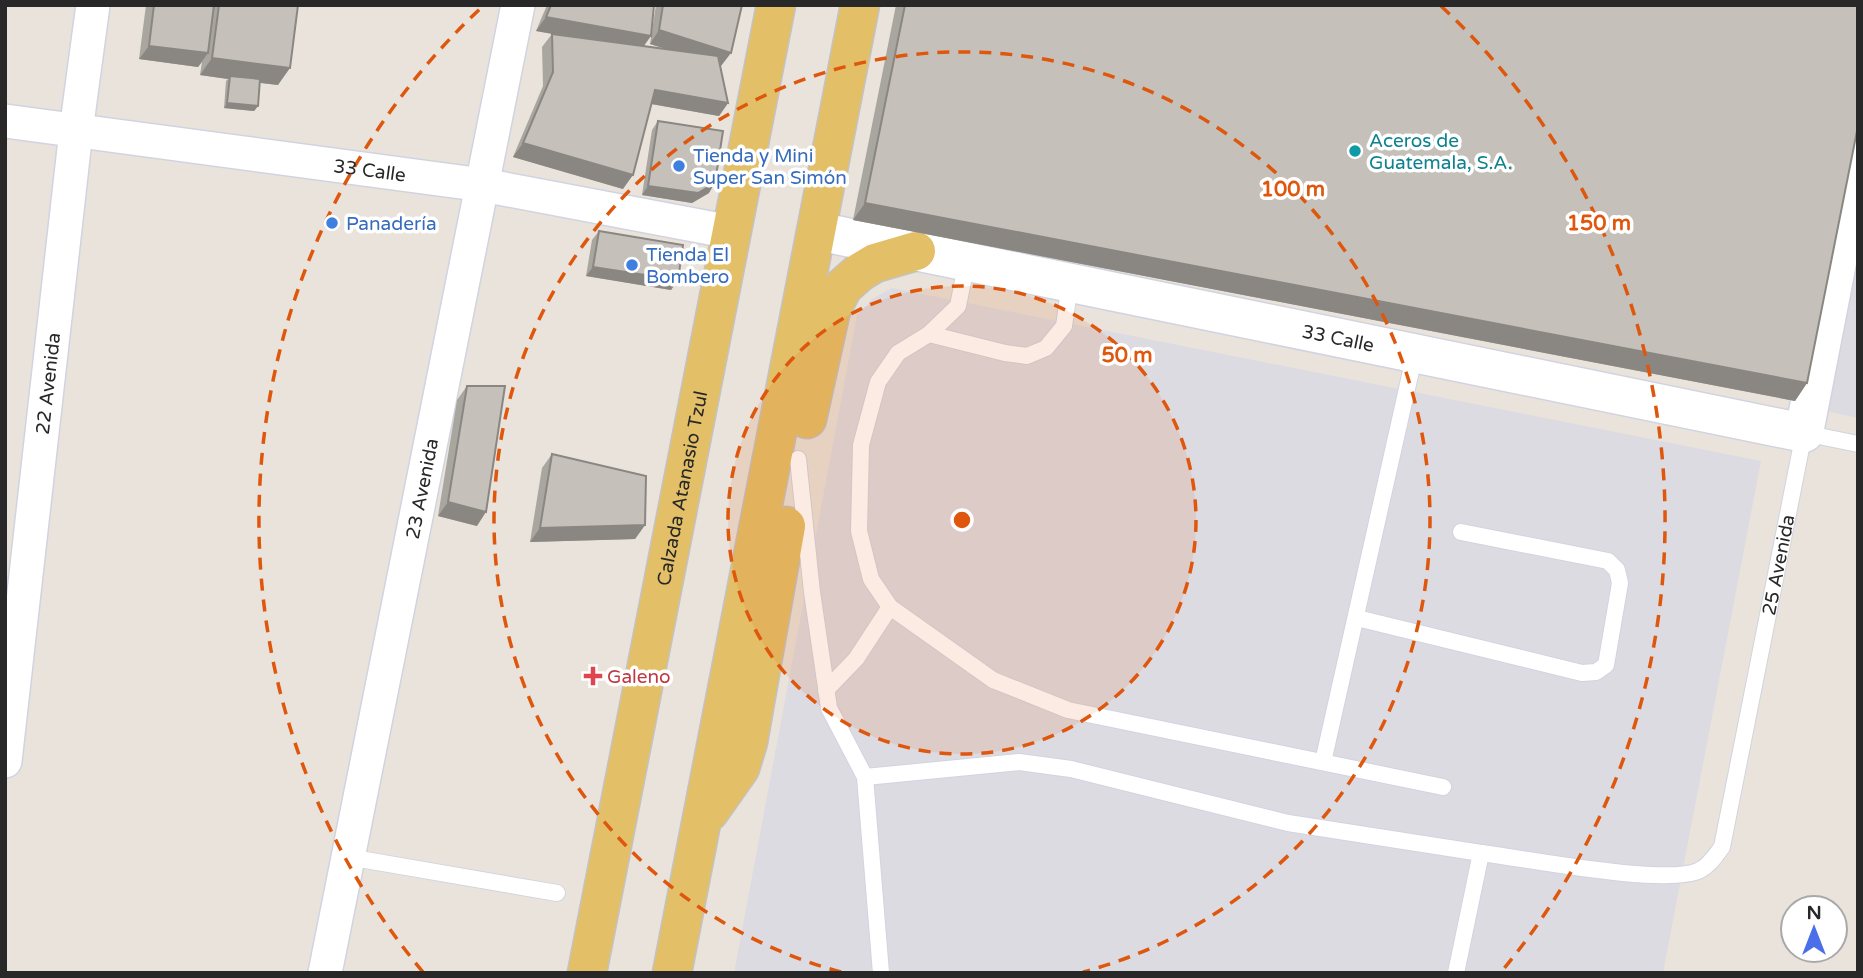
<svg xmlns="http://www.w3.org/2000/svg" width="1863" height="978" font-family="'Varela Round',sans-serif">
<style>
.industrial{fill:#dddbe2}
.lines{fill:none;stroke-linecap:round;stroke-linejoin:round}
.lane-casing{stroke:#d1d4e0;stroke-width:18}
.street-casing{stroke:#d1d4e0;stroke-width:36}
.secondary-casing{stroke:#d1d4e0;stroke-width:41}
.primary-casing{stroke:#c3c3c3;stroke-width:41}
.lane{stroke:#fff;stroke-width:16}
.street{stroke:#fff;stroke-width:33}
.secondary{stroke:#fff;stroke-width:38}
.primary{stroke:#e3bf67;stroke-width:38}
.wall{fill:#a9a6a0}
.shaded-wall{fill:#8a8782}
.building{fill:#c5c1ba;stroke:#8a8782;stroke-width:2}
.ring{fill:none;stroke:#de570d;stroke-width:3.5;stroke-dasharray:12 9}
.culture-dot{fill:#0f9aa8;stroke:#fff;stroke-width:2.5}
.shop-dot{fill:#3f7fe0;stroke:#fff;stroke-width:2.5}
.health-dot{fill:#e0444e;stroke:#fff;stroke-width:2.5}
.labels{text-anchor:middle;stroke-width:7;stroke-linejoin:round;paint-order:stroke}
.culture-label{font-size:19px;fill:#0d838f;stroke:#fff;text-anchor:start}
.shop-label{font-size:19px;fill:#366cbe;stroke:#fff;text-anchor:start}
.street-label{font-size:19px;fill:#282828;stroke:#fff}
.health-label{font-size:19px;fill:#be3a42;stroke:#fff;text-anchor:start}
.centre{fill:#de570d;stroke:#fff;stroke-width:3.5}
.ring-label{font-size:21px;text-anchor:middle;font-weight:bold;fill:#de570d;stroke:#fff;stroke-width:7;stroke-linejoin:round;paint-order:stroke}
</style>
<rect width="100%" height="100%" fill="#e9e3db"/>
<g class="industrial">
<polygon points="1858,190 1858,418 1816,409"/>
<polygon points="892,288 1761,461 1663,973 734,973 857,315 872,299"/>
</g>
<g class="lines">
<defs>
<g id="lane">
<polyline points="967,261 958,306 929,334 898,353 878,382 861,445 859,531 871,579 890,607 993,680 1068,710 1443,787"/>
<polyline points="929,334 1005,353 1027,356 1046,348 1064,326 1070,283"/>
<polyline points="798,459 812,592 829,708 865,777 881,973"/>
<polyline points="1357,618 1582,673 1596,672 1606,665 1620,583 1617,570 1608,561 1461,532"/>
<polyline points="826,690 856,659 890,607"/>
<polyline points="1323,762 1415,353"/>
<polyline points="865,777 1019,762 1071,769 1288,823 1481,853 1456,973"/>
<path id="s1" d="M 1481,853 C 1523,858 1668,887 1700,870 C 1710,865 1715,856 1722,847 L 1804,433 L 1858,444"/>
<polyline points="348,857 557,893"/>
</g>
<g id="street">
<path id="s2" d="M 5,121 L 483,185 L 731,232"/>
<path id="s3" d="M 5,761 L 76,131 L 93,5"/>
<path id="s4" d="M 325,973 L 518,5"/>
</g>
<g id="secondary">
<path id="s5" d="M 817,231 L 1804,433 L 1858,154"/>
</g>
<g id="primary">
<polyline points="807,419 831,310 843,287 860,272 875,263 916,251"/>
<polyline points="709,812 740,768 748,742 786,526"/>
<path id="s6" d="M 587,973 L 776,5"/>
<polyline points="672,973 860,5"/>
</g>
</defs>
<use href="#lane" class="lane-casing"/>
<use href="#street" class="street-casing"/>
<use href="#secondary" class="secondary-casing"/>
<use href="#primary" class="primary-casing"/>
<use href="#lane" class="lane"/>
<use href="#street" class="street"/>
<use href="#secondary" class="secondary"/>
<use href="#primary" class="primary"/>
</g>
<g class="wall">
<polygon points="146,5 298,5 278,85 260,83 258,106 254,111 224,108 226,81 228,79 200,75 202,62 198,67 139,59"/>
<polygon points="547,5 654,5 644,46 669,50 650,44 656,5 742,5 721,66 720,66 728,103 719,116 651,104 623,189 513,157 543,86 542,47 552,34 554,34 536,31"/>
<polygon points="896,5 1858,5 1807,383 1795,401 853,220"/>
<polygon points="658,121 709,193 692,203 642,195 652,130"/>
<polygon points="599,231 678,280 671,290 586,276 592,240"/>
<polygon points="467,386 477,526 438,516 457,400"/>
<polygon points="552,454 645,525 635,539 530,542 542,468"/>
</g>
<g class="shaded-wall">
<polygon points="546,17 651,36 641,50 536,31"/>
<polygon points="659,30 731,53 721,66 650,44"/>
<polygon points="149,46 208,53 198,67 139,59"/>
<polygon points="212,58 290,68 278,85 229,79 230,76 228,79 200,75"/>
<polygon points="655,90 728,103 719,116 646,103"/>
<polygon points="227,103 258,106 254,111 224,108"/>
<polygon points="523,143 633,175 623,189 513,157"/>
<polygon points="715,183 709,193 692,203 642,195 648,186"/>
<polygon points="865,203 1807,383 1795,401 853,220"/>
<polygon points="593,267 678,280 671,290 586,276"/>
<polygon points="448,502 486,512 477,526 438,516"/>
<polygon points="645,525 635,539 530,542 540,528"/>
</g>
<g class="building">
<polygon points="154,5 214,5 208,53 149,46"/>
<polygon points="219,5 298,5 290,68 212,58"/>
<polygon points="551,5 654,5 651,36 546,17"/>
<polygon points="663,5 742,5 731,53 659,30"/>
<polygon points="905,5 1858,5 1858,126 1807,383 865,203"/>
<polygon points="552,34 718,56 728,103 655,90 633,175 523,143 553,72"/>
<polygon points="230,76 260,79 258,106 227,103"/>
<polygon points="658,121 723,131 715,183 698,193 648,186"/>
<polygon points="599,231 683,245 678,280 593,267"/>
<polygon points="467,386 505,386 486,512 448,502"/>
<polygon points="552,454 646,476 645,525 540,528"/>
</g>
<circle cx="962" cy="520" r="234" fill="#de570d" fill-opacity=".12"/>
<g class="ring">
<circle cx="962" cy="520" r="234"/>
<path d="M841 972A468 468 0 1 1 1083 972"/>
<path d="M423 972A703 703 0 0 1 483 6M1441 6A703 703 0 0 1 1501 972"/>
</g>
<circle class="culture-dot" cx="1355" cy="151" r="7"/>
<g class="shop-dot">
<circle cx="679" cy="166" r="7"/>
<circle cx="332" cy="223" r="7"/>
<circle cx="632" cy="265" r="7"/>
</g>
<path class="health-dot" d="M589.5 665.5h7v7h7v7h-7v7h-7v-7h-7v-7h7z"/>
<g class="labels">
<g class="culture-label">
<text x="1369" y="147">Aceros de<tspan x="1369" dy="22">Guatemala, S.A.</tspan></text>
</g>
<g class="shop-label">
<text x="693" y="162">Tienda y Mini<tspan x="693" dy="22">Super San Simón</tspan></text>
<text x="346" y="230">Panadería</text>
<text x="646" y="261">Tienda El<tspan x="646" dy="22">Bombero</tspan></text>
</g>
<g class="street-label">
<text dy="7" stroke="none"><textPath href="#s2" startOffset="368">33 Calle</textPath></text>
<text dy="7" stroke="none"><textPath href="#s5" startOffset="532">33 Calle</textPath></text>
<text dy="7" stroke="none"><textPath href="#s3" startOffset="380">22 Avenida</textPath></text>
<text dy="7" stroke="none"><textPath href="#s4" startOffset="494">23 Avenida</textPath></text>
<text dy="7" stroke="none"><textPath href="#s6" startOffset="494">Calzada Atanasio Tzul</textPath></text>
<text dy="7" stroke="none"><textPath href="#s1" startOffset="541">25 Avenida</textPath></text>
</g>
<g class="health-label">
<text x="607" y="683">Galeno</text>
</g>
</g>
<circle cx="962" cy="520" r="10" class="centre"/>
<g class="ring-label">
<text x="1293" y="196">100 m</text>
<text x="1599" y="230">150 m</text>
<text x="1127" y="362">50 m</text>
</g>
<rect width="1863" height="978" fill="none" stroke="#282828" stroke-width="14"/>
<g transform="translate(1814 929)"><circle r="33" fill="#ffffff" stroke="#a9a9a9" stroke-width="2"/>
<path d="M0-5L12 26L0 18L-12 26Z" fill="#4a6fe8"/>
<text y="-10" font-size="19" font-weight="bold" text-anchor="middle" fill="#282828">N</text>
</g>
</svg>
